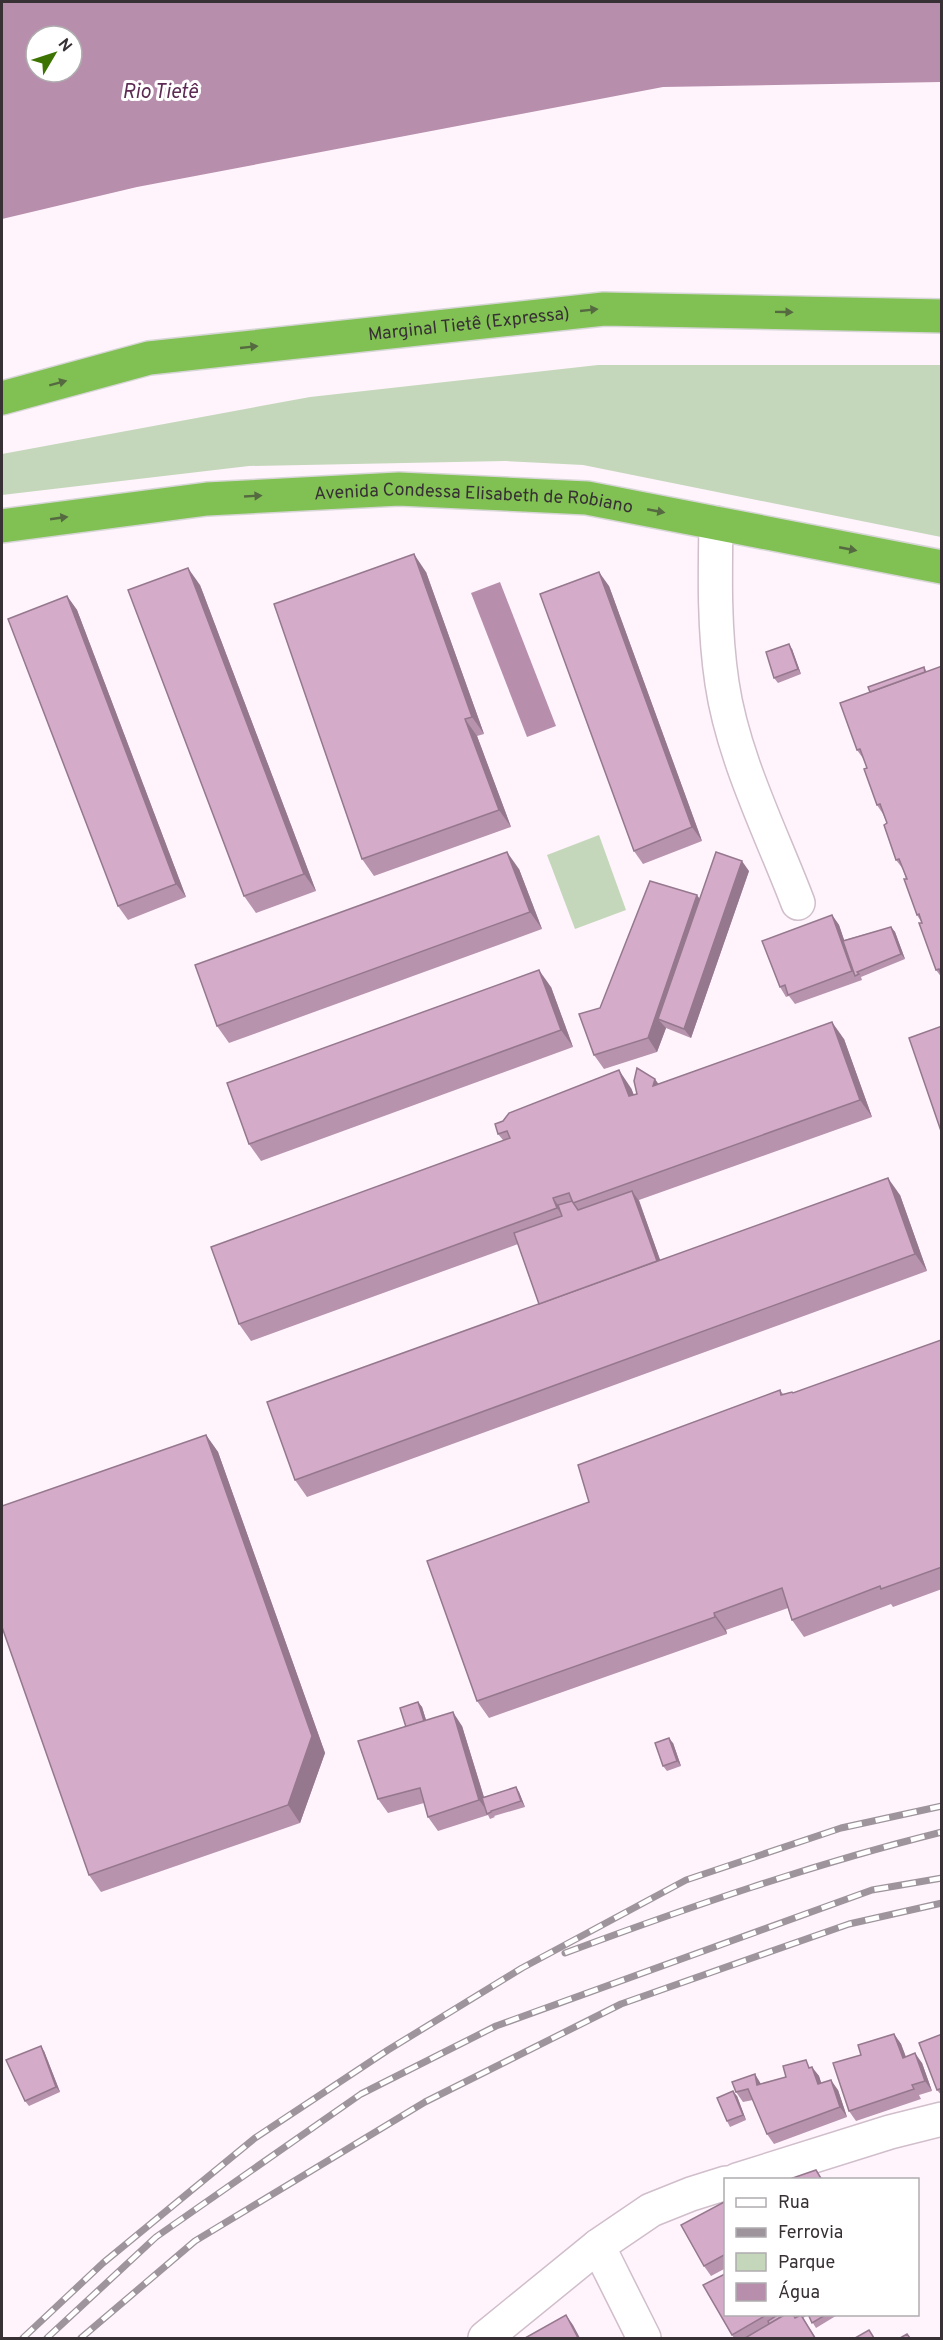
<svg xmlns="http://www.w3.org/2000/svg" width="943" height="2340" font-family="Overpass,sans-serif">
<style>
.green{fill:#c5d7bb}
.water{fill:#b78fad;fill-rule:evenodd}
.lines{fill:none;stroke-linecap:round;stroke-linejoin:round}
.minor-casing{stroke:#d0becb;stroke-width:36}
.highway-casing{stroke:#d7d6d7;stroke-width:36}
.minor{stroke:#fff;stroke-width:33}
.highway{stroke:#81c053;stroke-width:33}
.rail-casing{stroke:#9e959c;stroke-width:7}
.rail{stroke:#fff;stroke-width:4.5;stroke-dasharray:14;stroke-linecap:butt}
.wall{fill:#b793ae}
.shaded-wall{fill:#95788d}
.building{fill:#d5abca;stroke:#95788d;stroke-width:1.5}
.oneway{fill:#556a41}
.labels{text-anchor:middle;stroke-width:6;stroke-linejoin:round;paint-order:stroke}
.street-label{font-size:18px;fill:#373035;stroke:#fff}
.water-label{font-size:20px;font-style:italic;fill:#5c2a53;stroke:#fff}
</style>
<rect width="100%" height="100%" fill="#fff4fc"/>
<g class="green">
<polygon points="598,365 941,365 941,537 583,465 505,461 249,466 2,495 2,454 310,397"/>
<polygon points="599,835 626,910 575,929 547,855"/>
</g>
<g class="water">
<path d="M 2,2 L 941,2 L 941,82 L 663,87 L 137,187 L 2,219 ZM 36,36 L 72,36 L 72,72 L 36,72 Z"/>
<polygon points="500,582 556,726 527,737 471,593"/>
</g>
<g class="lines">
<defs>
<g id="minor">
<path d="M 716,523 C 715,576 714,630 722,683 C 733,758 771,832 798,903"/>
<polyline points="737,2180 890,2132 942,2119"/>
<polyline points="598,2246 644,2338"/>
<polyline points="485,2338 598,2246 651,2210 691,2194 726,2183"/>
</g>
<g id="highway">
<path id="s1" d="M 2,398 L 149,358 L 604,309 L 942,316"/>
<path id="s2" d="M 2,526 L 207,499 L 399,489 L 587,498 L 942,567"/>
</g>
</defs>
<use href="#minor" class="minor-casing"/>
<use href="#highway" class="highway-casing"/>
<use href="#minor" class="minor"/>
<use href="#highway" class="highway"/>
<defs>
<g id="rail">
<path d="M 565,1953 C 689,1907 813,1864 942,1832"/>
<polyline points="23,2338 103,2263 255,2138 388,2050 522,1968 686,1880 841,1828 942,1806"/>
<polyline points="47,2338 156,2237 361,2094 496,2026 872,1890 942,1878"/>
<polyline points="81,2338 195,2241 425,2102 621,2004 849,1924 942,1903"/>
</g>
</defs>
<use href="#rail" class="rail-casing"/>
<use href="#rail" class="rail"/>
</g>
<g class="wall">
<polygon points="426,572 484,734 477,736 511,827 374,876 362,859"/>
<polygon points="200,585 316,891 256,913 244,896"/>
<polygon points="609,586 702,841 643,864 634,851"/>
<polygon points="67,596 77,610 186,897 128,920 118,906"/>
<polygon points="792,649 801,674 778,683 774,678"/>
<polygon points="942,666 942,978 936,970 922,923 917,915 903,869 896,860 887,823 883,814 877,805 865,761 857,750 870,692 924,667 927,672"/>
<polygon points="519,869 542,929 229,1043 217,1026"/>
<polygon points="749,871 691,1038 666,1028 657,1052 604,1069 594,1055 600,1008 700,899"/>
<polygon points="832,915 839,925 844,940 891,927 895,932 905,959 861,977 862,980 795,1004 789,996 786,997 780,987"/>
<polygon points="551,987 573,1047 261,1161 249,1144"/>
<polygon points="844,1039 872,1117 639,1200 660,1260 900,1195 927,1271 307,1497 295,1480 539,1304 518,1244 251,1341 239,1324 503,1140 498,1134 631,1088 634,1095 658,1084"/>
<polygon points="942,1341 942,1589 893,1607 891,1604 804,1637 792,1620 788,1608 726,1630 727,1634 489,1718 477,1701 780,1390 783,1394 793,1393"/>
<polygon points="206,1435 218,1452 325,1753 300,1823 101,1892 89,1875"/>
<polygon points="418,1702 422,1707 426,1720 462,1726 484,1797 516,1787 519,1792 525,1807 494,1816 495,1817 490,1819 488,1815 438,1831 428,1817 424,1803 388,1813 378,1799 406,1727"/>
<polygon points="673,1743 681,1766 667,1771 663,1766"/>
<polygon points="894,2034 901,2044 906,2057 922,2063 932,2091 919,2095 921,2099 856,2121 849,2111 861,2055"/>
<polygon points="942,2034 942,2096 937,2090"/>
<polygon points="44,2051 60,2092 29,2106 25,2101"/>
<polygon points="811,2067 819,2076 821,2083 838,2090 847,2117 774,2144 767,2134 753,2100 743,2102 736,2092 786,2077"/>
<polygon points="737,2096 746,2120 730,2127 727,2121"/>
<polygon points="726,2201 726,2268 711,2276 704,2266"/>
<polygon points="726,2314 839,2314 816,2328 808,2315 803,2318 816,2338 734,2338 732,2335"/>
</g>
<g class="shaded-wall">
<polygon points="414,554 426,572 484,734 472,717"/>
<polygon points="188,568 200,585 316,891 304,874"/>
<polygon points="599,572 609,586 702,841 692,827"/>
<polygon points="67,596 77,610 186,897 176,884"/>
<polygon points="789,644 792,649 801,674 798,669"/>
<polygon points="465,719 477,736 511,827 499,810"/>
<polygon points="507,852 519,869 542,929 530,912"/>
<polygon points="742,861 749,871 691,1038 684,1029"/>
<polygon points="697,895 707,909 658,1019 666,1028 657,1052 648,1038"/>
<polygon points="832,915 839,925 856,975 855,976 852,971"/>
<polygon points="891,927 895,932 905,959 901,954"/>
<polygon points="539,970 551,987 573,1047 561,1030"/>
<polygon points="832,1022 844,1039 872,1117 860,1100"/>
<polygon points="619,1070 631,1088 641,1113 629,1096"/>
<polygon points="655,1079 667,1096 653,1086"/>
<polygon points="888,1178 900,1195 927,1271 915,1254"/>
<polygon points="632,1191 639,1201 667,1279 660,1269"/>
<polygon points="553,1198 565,1215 569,1225 557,1208"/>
<polygon points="206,1435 218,1452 325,1753 300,1823 288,1805"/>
<polygon points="714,1613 726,1630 727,1634 715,1617"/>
<polygon points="418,1702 422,1707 431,1736 427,1731"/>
<polygon points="453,1712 462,1726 489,1814 479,1800"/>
<polygon points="669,1738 673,1743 681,1766 677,1761"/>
<polygon points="516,1787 519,1792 525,1807 521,1801"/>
<polygon points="894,2034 901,2044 910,2068 903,2058"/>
<polygon points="41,2046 44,2051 60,2092 56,2087"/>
<polygon points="915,2053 922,2063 932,2091 925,2081"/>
<polygon points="812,2067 819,2076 825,2094 818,2084"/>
<polygon points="755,2074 761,2084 757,2085"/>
<polygon points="831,2080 838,2090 847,2117 840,2107"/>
<polygon points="733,2091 737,2096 746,2120 743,2115"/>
<polygon points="566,2315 573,2325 580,2338 578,2338"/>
</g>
<g class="building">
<polygon points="414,554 472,717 465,719 499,810 362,859 274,604"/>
<polygon points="188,568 304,874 244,896 128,590"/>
<polygon points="599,572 692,827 634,851 540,594"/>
<polygon points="67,596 176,884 118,906 8,619"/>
<polygon points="789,644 798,669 774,678 766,652"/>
<polygon points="942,666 942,976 939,969 936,970 919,923 922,923 919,914 917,915 904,879 907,879 899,859 896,860 884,825 887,823 880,804 877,805 864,769 867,768 860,749 857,750 840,703"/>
<polygon points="924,667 925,672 870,692 868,687"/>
<polygon points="507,852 530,912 217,1026 195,965"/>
<polygon points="716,852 742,861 684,1029 658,1019"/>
<polygon points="650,881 697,895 648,1038 594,1055 579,1014 600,1008"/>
<polygon points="832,915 852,971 788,995 785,985 780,987 762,941"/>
<polygon points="891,927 901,954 857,972 859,974 855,976 843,941"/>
<polygon points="539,970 561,1030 249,1144 227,1083"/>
<polygon points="832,1022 860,1100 573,1203 569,1193 553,1198 557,1208 239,1324 211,1247 510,1138 507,1131 498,1134 495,1124 503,1121 509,1113 619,1070 629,1096 637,1094 634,1081 637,1068 655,1079 653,1086"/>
<polygon points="942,1026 942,1134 909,1038"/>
<polygon points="888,1178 915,1254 295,1480 267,1402"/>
<polygon points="632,1191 657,1261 539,1304 514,1233 562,1216 558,1205 572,1201 578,1210"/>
<polygon points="941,1340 942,1567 881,1589 880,1586 792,1620 782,1588 714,1613 715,1617 477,1701 427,1561 589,1502 578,1465 780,1390 781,1395 792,1392 793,1393"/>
<polygon points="206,1435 312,1736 288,1805 89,1875 2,1627 2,1506"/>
<polygon points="418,1702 424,1721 406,1727 400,1708"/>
<polygon points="453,1712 479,1800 428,1817 420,1788 378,1799 358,1741"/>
<polygon points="669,1738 677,1761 663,1766 655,1743"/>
<polygon points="516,1787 521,1801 491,1811 491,1812 487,1814 482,1798"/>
<polygon points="894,2034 903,2058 915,2053 925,2081 912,2085 914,2089 849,2111 833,2063 861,2055 858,2045"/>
<polygon points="942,2034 942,2088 937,2090 919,2043"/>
<polygon points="41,2046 56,2087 25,2101 6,2060"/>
<polygon points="806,2060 809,2068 812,2067 818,2084 831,2080 840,2107 767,2134 748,2089 736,2092 732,2082 755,2074 757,2085 786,2077 783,2066"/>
<polygon points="733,2091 743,2115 727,2121 717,2098"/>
<polygon points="816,2170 822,2180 787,2180"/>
<polygon points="726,2201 726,2254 704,2266 681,2225"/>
<polygon points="725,2274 726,2275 726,2314 768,2314 732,2335 703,2285"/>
<polygon points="779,2314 786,2314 769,2324 768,2321"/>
<polygon points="786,2314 793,2314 795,2318 801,2315 815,2338 745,2338"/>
<polygon points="808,2314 827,2314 812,2323"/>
<polygon points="566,2315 578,2338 525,2338"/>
<polygon points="869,2330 874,2338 855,2338"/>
<polygon points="907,2334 910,2338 900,2338"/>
</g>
<defs><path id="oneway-solid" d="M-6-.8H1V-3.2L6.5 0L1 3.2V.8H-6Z" transform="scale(1.5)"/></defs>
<g class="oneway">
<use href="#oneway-solid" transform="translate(589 310) rotate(-6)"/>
<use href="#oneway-solid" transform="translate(784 312) rotate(1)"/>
<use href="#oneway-solid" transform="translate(249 347) rotate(-6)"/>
<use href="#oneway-solid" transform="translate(58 383) rotate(-15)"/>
<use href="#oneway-solid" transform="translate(253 496) rotate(-3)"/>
<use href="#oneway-solid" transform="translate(656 511) rotate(11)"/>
<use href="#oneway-solid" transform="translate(59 518) rotate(-8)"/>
<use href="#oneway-solid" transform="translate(848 549) rotate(11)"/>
</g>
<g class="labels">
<g class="street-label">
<text dy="6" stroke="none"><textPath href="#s1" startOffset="474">Marginal Tietê (Expressa)</textPath></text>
<text dy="6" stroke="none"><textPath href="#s2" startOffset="474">Avenida Condessa Elisabeth de Robiano</textPath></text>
</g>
<g class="water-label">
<text x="160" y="98">Rio Tietê</text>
</g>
</g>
<rect width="943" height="2340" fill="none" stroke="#373035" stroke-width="6"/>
<rect x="724" y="2178" width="195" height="138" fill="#ffffff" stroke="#afacae" stroke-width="1.5"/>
<rect x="736" y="2198" width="30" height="9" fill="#ffffff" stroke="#afacae" stroke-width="1.5"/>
<text x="778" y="2208" font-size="18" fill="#373035">Rua</text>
<rect x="736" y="2228" width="30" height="9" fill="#9e959c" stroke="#afacae" stroke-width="1.5"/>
<text x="778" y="2238" font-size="18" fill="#373035">Ferrovia</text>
<rect x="736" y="2253" width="30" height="18" fill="#c5d7bb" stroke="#afacae" stroke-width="1.5"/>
<text x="778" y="2268" font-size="18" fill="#373035">Parque</text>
<rect x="736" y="2283" width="30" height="18" fill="#b78fad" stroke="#afacae" stroke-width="1.5"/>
<text x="778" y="2298" font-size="18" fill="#373035">Água</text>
<g transform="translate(54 54) rotate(51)"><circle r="28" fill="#ffffff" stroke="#afacae" stroke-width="1.5"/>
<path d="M0-4.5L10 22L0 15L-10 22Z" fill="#3d7300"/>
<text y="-9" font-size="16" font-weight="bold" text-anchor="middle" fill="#373035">N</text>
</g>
</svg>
